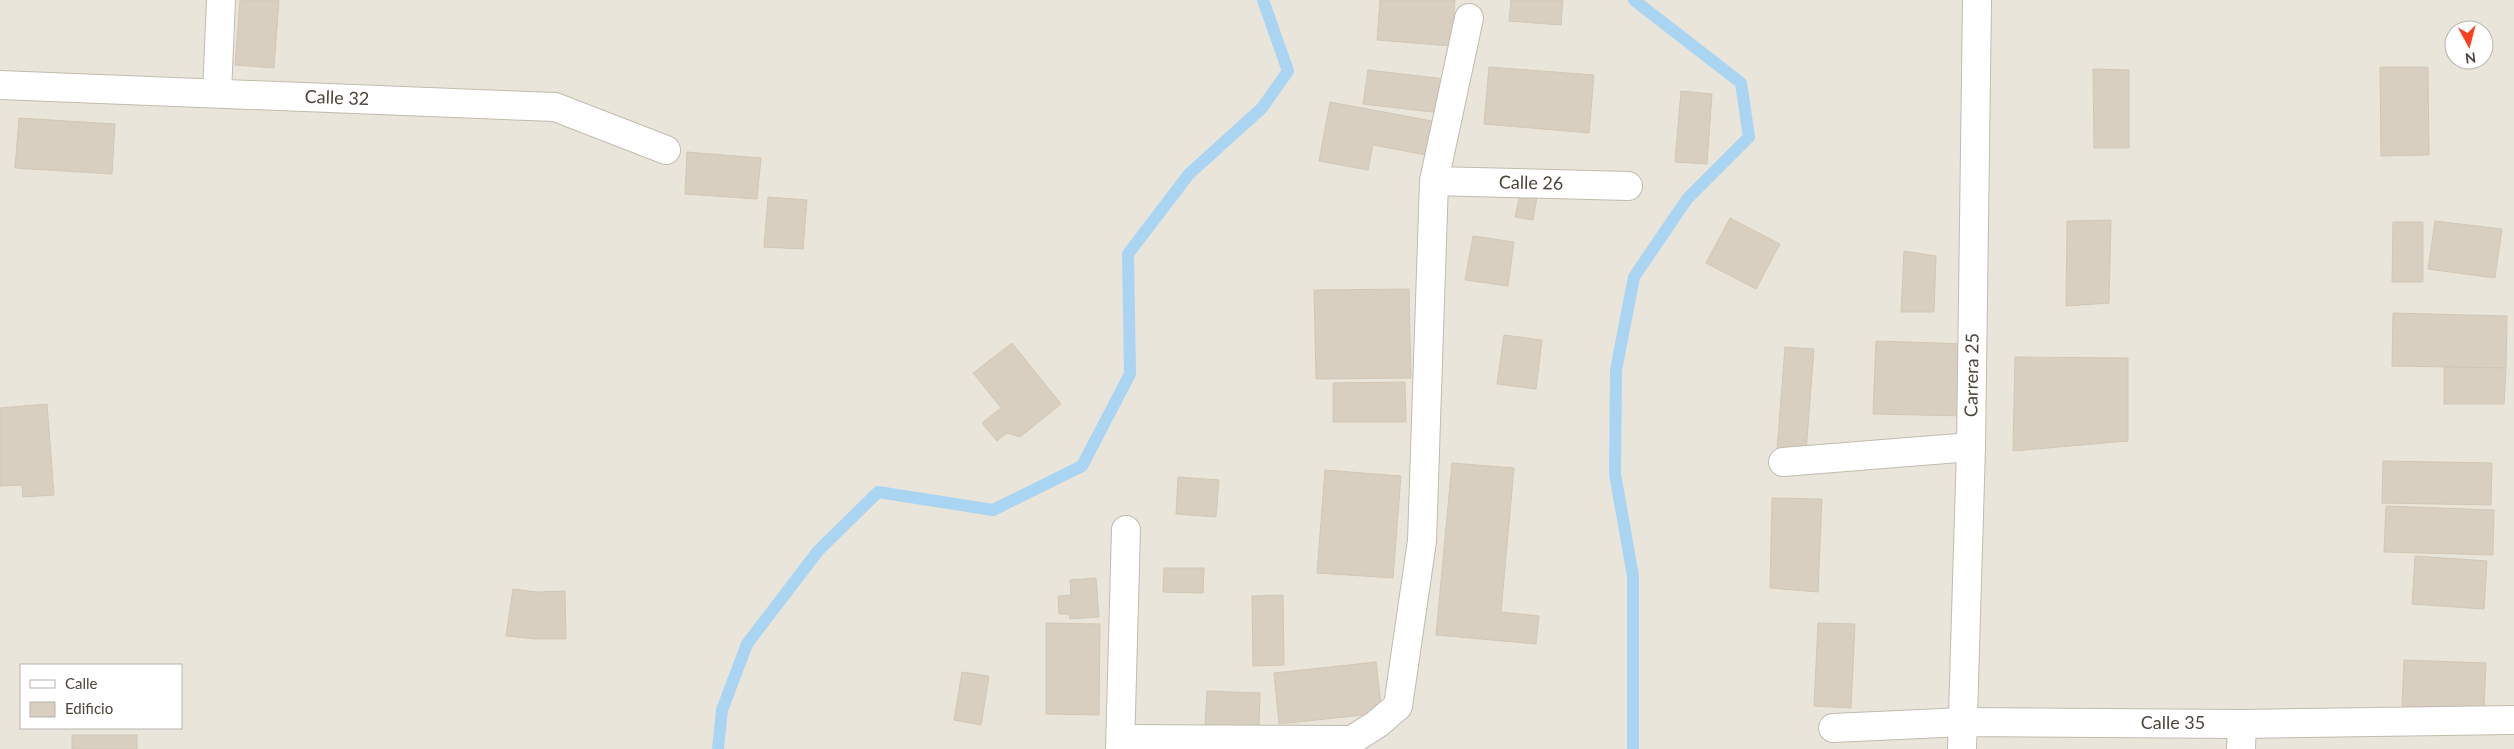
<svg xmlns="http://www.w3.org/2000/svg" width="2514" height="749" font-family="Lato,sans-serif">
<style>
.residential{fill:#eae5da;fill-rule:evenodd}
.lines{fill:none;stroke-linecap:round;stroke-linejoin:round}
.stream{stroke:#a9d4f2;stroke-width:12}
.building{fill:#d8cfc1;stroke:#d3c7b4}
.minor-casing{stroke:#c2bbae;stroke-width:30}
.minor{stroke:#fff;stroke-width:28}
.labels{text-anchor:middle;stroke-width:5;stroke-linejoin:round;paint-order:stroke}
.street-label{font-size:18px;fill:#4b4439;stroke:#fff}
</style>
<rect width="100%" height="100%" fill="#f6f3ec"/>
<path class="residential" d="M 0,0 L 2514,0 L 2514,749 L 0,749 ZM 2454,30 L 2484,30 L 2484,60 L 2454,60 ZM 21,665 L 181,665 L 181,728 L 21,728 Z"/>
<g class="lines">
<g class="stream">
<polyline points="718,749 722,710 747,644 818,551 878,492 993,510 1082,466 1130,374 1128,254 1189,174 1262,108 1288,71 1263,0"/>
<polyline points="1633,749 1633,576 1615,474 1616,370 1634,277 1687,199 1749,137 1741,83 1634,0"/>
</g>
</g>
<g class="building">
<polygon points="240,0 279,0 274,68 235,65"/>
<polygon points="1380,0 1455,0 1451,46 1377,40"/>
<polygon points="1511,0 1563,0 1561,25 1509,21"/>
<polygon points="1489,67 1594,75 1589,133 1484,124"/>
<polygon points="2380,67 2428,67 2429,155 2381,156"/>
<polygon points="2093,69 2129,70 2129,148 2094,148"/>
<polygon points="1368,70 1445,79 1441,113 1363,104"/>
<polygon points="1681,91 1712,94 1707,164 1675,162"/>
<polygon points="1330,102 1432,121 1426,155 1373,145 1368,170 1319,161"/>
<polygon points="19,118 115,124 112,174 15,168"/>
<polygon points="687,152 761,158 757,199 685,194"/>
<polygon points="1520,194 1537,197 1533,220 1515,217"/>
<polygon points="768,197 807,200 803,249 764,247"/>
<polygon points="1730,218 1780,244 1756,289 1706,263"/>
<polygon points="2111,220 2109,303 2066,306 2067,221"/>
<polygon points="2435,221 2502,229 2495,278 2428,269"/>
<polygon points="2393,222 2423,222 2423,282 2392,282"/>
<polygon points="1473,236 1514,242 1508,286 1465,280"/>
<polygon points="1904,251 1936,256 1934,312 1901,312"/>
<polygon points="1409,289 1411,378 1316,379 1314,290"/>
<polygon points="2393,313 2507,316 2506,368 2392,366"/>
<polygon points="1504,335 1542,340 1536,389 1497,384"/>
<polygon points="1876,341 1967,344 1966,416 1873,414"/>
<polygon points="1012,343 1061,404 1020,437 1007,433 997,441 982,423 1001,408 973,373"/>
<polygon points="1785,347 1814,349 1806,452 1777,450"/>
<polygon points="2015,357 2128,358 2128,441 2013,451"/>
<polygon points="2444,367 2506,368 2504,404 2444,404"/>
<polygon points="1405,382 1406,422 1333,422 1333,383"/>
<polygon points="47,404 54,495 23,497 22,485 0,486 0,408"/>
<polygon points="2383,461 2492,463 2491,505 2382,503"/>
<polygon points="1452,463 1514,468 1501,612 1539,616 1536,644 1436,635"/>
<polygon points="1325,470 1401,476 1393,578 1317,573"/>
<polygon points="1178,477 1219,480 1216,517 1176,514"/>
<polygon points="1772,498 1822,499 1818,592 1770,588"/>
<polygon points="2386,506 2494,510 2493,555 2384,552"/>
<polygon points="2415,556 2487,561 2484,609 2412,604"/>
<polygon points="1164,568 1204,568 1203,593 1163,592"/>
<polygon points="1096,578 1099,617 1070,619 1069,614 1059,614 1058,596 1071,595 1070,580"/>
<polygon points="513,589 537,592 565,591 566,639 535,639 506,636"/>
<polygon points="1283,595 1284,665 1253,666 1252,596"/>
<polygon points="1046,623 1100,624 1099,715 1046,714"/>
<polygon points="1818,623 1855,624 1851,708 1814,706"/>
<polygon points="2404,660 2486,663 2484,708 2402,706"/>
<polygon points="1376,662 1382,713 1279,724 1274,673"/>
<polygon points="962,672 989,676 981,725 954,720"/>
<polygon points="1207,691 1260,693 1259,727 1205,725"/>
<rect x="72" y="735" width="65" height="14"/>
</g>
<g class="lines">
<defs>
<g id="minor">
<polyline points="0,85 555,107 666,150"/>
<polyline points="217,93 221,0"/>
<polyline points="1434,181 1628,186"/>
<polyline points="1783,462 1971,447"/>
<polyline points="1833,728 1964,722 2242,724 2514,720"/>
<polyline points="1121,739 1352,740 1377,724 1398,706 1422,541 1434,181 1469,18"/>
<polyline points="1120,749 1126,530"/>
<polyline points="1962,749 1971,447 1977,0"/>
<polyline points="2241,749 2242,724"/>
</g>
</defs>
<use href="#minor" class="minor-casing"/>
<use href="#minor" class="minor"/>
</g>
<g class="labels">
<g class="street-label">
<text transform="translate(337 98) rotate(2)" y="6">Calle 32</text>
<text transform="translate(1531 183) rotate(1)" y="6">Calle 26</text>
<text transform="translate(1972 375) rotate(-89)" y="6">Carrera 25</text>
<text x="2173" y="729">Calle 35</text>
</g>
</g>
<rect x="20" y="664" width="162" height="65" fill="#ffffff" stroke="#b7b4b0"/>
<rect x="30" y="680" width="25" height="8" fill="#ffffff" stroke="#b7b4b0"/>
<text x="65" y="689" font-size="15" fill="#4b4439">Calle</text>
<rect x="30" y="702" width="25" height="15" fill="#d8cfc1" stroke="#b7b4b0"/>
<text x="65" y="714" font-size="15" fill="#4b4439">Edificio</text>
<g transform="translate(2469 45) rotate(173)"><circle r="24" fill="#ffffff" stroke="#b7b4b0"/>
<path d="M0-4L9 19L0 12L-9 19Z" fill="#fc3f1d"/>
<text y="-8" font-size="14" font-weight="bold" text-anchor="middle" fill="#4b4439">N</text>
</g>
</svg>
